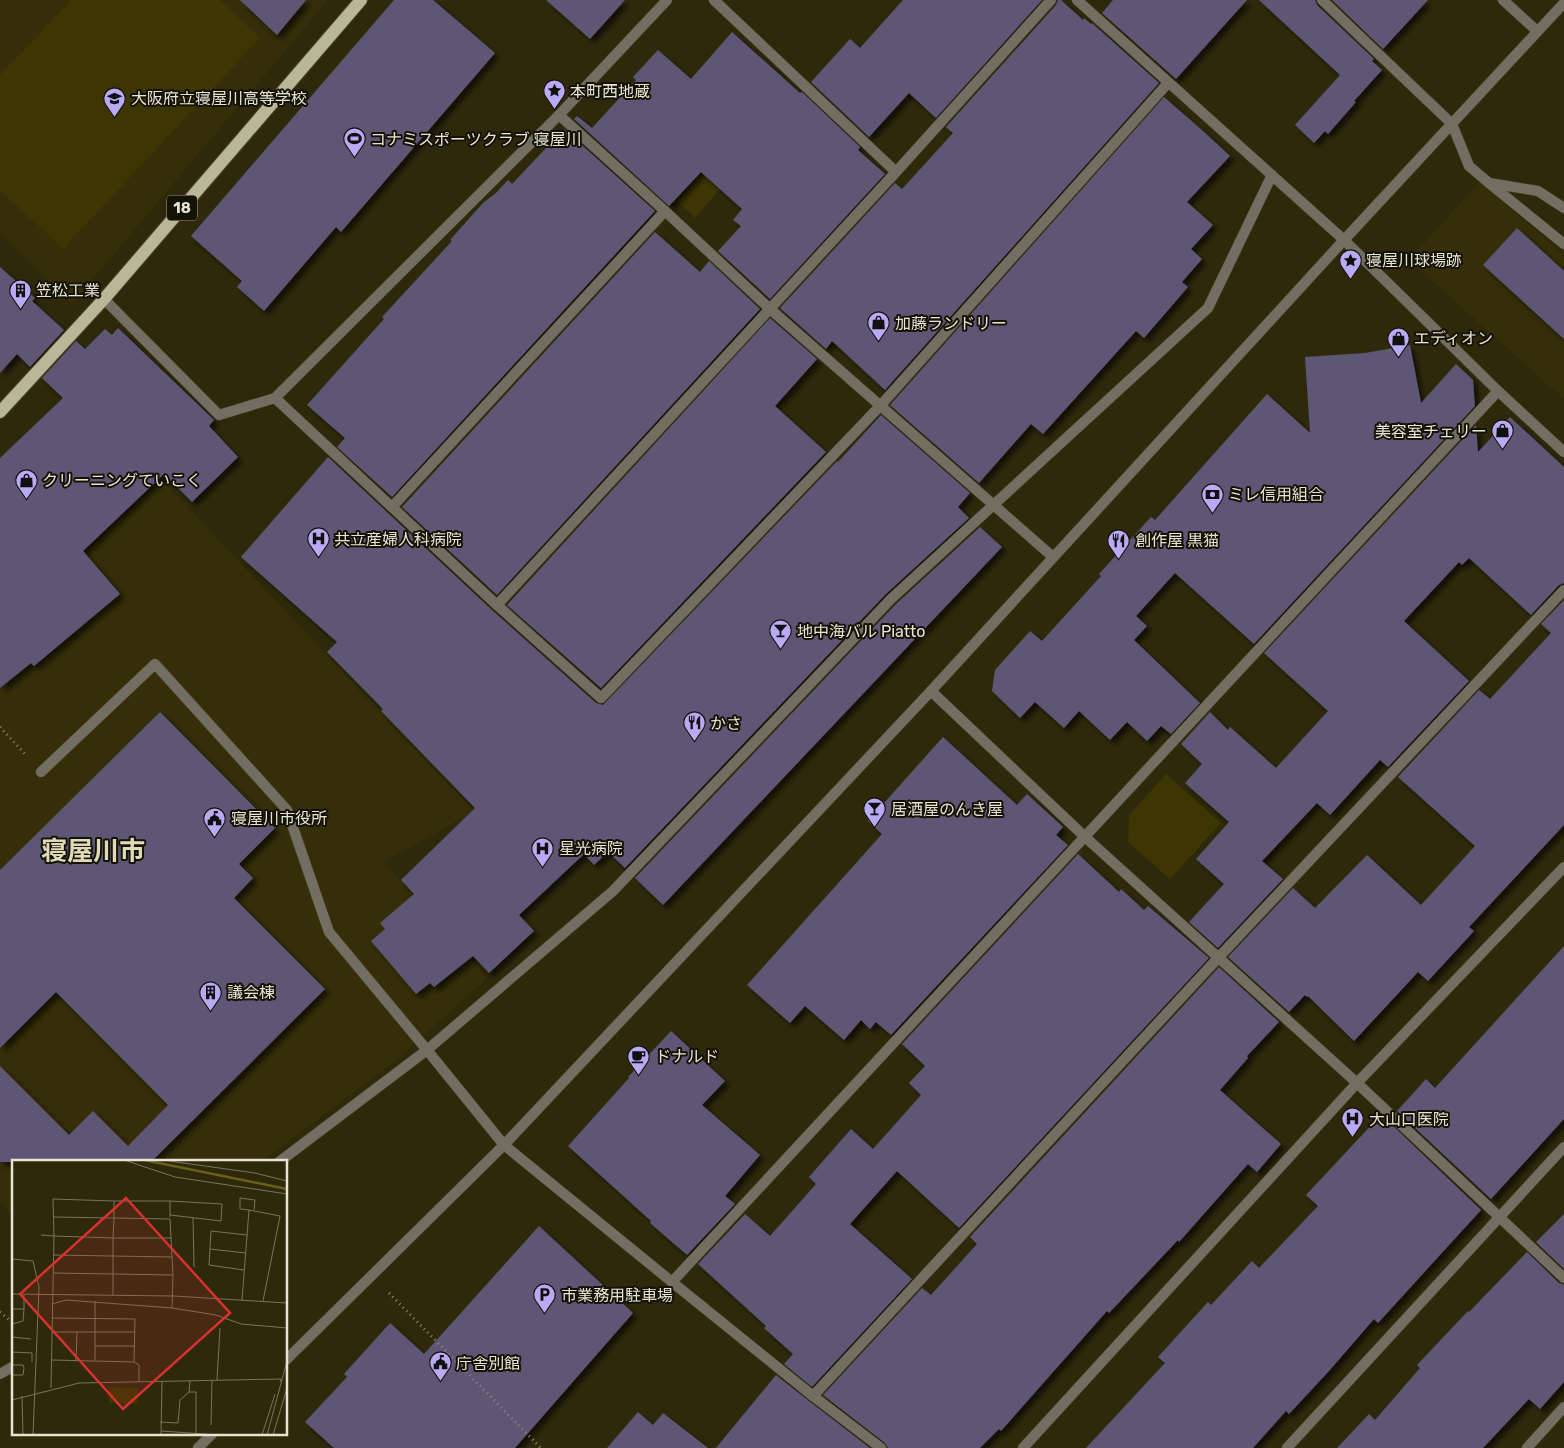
<svg xmlns="http://www.w3.org/2000/svg" width="1564" height="1448" font-family="Rubik,'Noto Sans JP',sans-serif">
<style>
.built{fill:#352e08}
.green{fill:#3d3502}
.building{fill:#5d5774;filter:url(#shadow)}
.lines{fill:none;stroke-linecap:round;stroke-linejoin:round}
.service-casing{stroke:#4c472c;stroke-width:11}
.pedestrian-casing{stroke:#4c472c;stroke-width:11}
.minor-casing{stroke:#4c472c;stroke-width:11}
.tertiary-casing{stroke:#4c472c;stroke-width:11}
.primary-casing{stroke:#4c472c;stroke-width:14}
.path{stroke:#8d8972;stroke-width:3;stroke-dasharray:1 4;stroke-linecap:butt}
.service{stroke:#726f62;stroke-width:10}
.pedestrian{stroke:#726f62;stroke-width:10}
.minor{stroke:#726f62;stroke-width:10}
.tertiary{stroke:#726f62;stroke-width:10}
.primary{stroke:#bab69a;stroke-width:12}
.labels{text-anchor:middle;stroke-width:4;stroke-linejoin:round;paint-order:stroke}
.shield{fill:#141206;stroke:#a8a596;stroke-width:1}
.shield-label{font-size:15px;font-weight:bold;fill:#e7e4d3}
.poi-label{font-size:16px;fill:#e7e4d3;stroke:#141206;text-anchor:start}
.town-label{font-size:26px;font-weight:bold;fill:#e0dab8;stroke:#141206}
.inset-river{fill:none;stroke:#6b5f18;stroke-width:2.5}
.inset-road{fill:none;stroke:#79745c;stroke-width:1}
.view{fill:#d73131;fill-opacity:0.15;stroke:#d73131;stroke-width:2.5}
.inset-edge{fill:none;stroke:#e7e4d3;stroke-width:2.5}
</style>
<defs>
<filter id="shadow"><feDropShadow dx="4.5" dy="4.5" stdDeviation="2.5" flood-color="#0009"/></filter>
</defs>
<rect width="100%" height="100%" fill="#2f290c"/>
<g class="built">
<polygon points="0,0 328,0 72,304 0,233"/>
<polygon points="1480,181 1564,256 1564,399 1409,260"/>
<polygon points="162,480 475,811 384,862 487,978 399,1058 261,1162 14,1162 14,1217 0,1202 0,632"/>
</g>
<g class="green">
<polygon points="71,0 220,0 260,38 63,249 0,190 0,75"/>
<polygon points="718,155 736,170 695,218 677,202"/>
<polygon points="1166,774 1221,823 1170,879 1128,842 1129,815"/>
</g>
<g class="building">
<polygon points="240,0 306,0 277,35"/>
<polygon points="394,0 433,0 495,53 341,232 336,227 264,311 237,287 242,281 191,236"/>
<polygon points="546,0 625,0 590,39"/>
<polygon points="903,0 1042,0 936,118 909,93 869,137 811,82 850,39 860,48"/>
<polygon points="1058,0 1061,0 1083,20 1084,18 1091,24 1092,23 1159,83 885,390 832,341 826,349 780,308 895,183 902,189 953,133 946,127 1056,5"/>
<polygon points="1113,0 1247,0 1176,79 1102,13"/>
<polygon points="1259,0 1315,0 1317,5 1374,59 1372,61 1382,70 1354,101 1356,102 1328,134 1325,131 1314,143 1295,125 1340,75"/>
<polygon points="1332,0 1428,0 1383,49"/>
<polygon points="732,32 800,93 802,92 860,147 858,150 885,174 770,299 718,251 741,226 733,220 742,209 701,172 669,206 574,119 577,116 592,128 636,80 633,77 658,50 691,79"/>
<polygon points="1164,97 1203,131 1230,156 1187,202 1213,225 1191,249 1202,259 1182,282 1188,287 1144,338 1136,331 1043,434 1031,424 979,483 890,405"/>
<polygon points="564,129 655,211 392,497 337,447 345,438 307,405 384,319 382,317 452,241 450,240 483,203 496,193 508,180 512,184"/>
<polygon points="1517,228 1564,271 1564,339 1483,265"/>
<polygon points="655,232 700,272 709,261 760,309 497,595 402,507"/>
<polygon points="0,267 35,298 32,301 64,330 30,367 17,354 0,373"/>
<polygon points="770,318 817,359 775,406 826,452 601,688 507,605"/>
<polygon points="118,328 214,420 209,426 238,457 192,502 164,474 83,551 120,594 34,666 31,663 0,688 0,458 63,398 42,378 76,341 85,349 105,329 112,335"/>
<polygon points="1410,345 1421,403 1456,364 1473,380 1475,406 1254,644 1175,573 1136,616 1147,626 1134,640 1200,703 1171,734 1161,726 1147,741 1127,722 1110,740 1079,711 1064,728 1035,702 1020,718 992,691 995,670 1030,631 1042,641 1101,576 1099,574 1151,517 1155,520 1267,394 1310,433 1305,357 1365,353"/>
<polygon points="881,415 970,493 958,507 969,518 886,594 625,868 608,852 594,865 584,854 519,915 534,931 489,973 473,956 434,987 430,983 416,994 371,941 385,929 380,923 414,894 401,880 475,808 381,711 383,709 327,652 337,642 241,557 328,457 492,610 596,703 603,705 837,461 838,462"/>
<polygon points="1510,417 1564,467 1564,583 1559,585 1531,615 1469,558 1462,565 1459,562 1404,621 1469,681 1388,767 1380,760 1330,815 1317,803 1262,861 1283,879 1218,948 1189,922 1224,884 1196,859 1229,822 1185,783 1202,764 1181,744 1210,712 1228,730 1230,727 1276,768 1328,711 1264,653 1476,425 1478,452"/>
<polygon points="980,527 1002,547 663,905 635,878 896,604"/>
<polygon points="1564,600 1564,825 1469,927 1474,931 1428,981 1418,972 1354,1041 1308,996 1307,997 1305,995 1289,1012 1228,957 1293,888 1315,908 1367,855 1421,905 1475,846 1398,777 1479,690 1490,699 1551,633 1541,624"/>
<polygon points="160,712 275,828 239,864 253,878 234,898 325,989 151,1162 0,1162 0,1066 69,1135 93,1111 128,1146 168,1105 56,992 0,1048 0,870"/>
<polygon points="943,737 1017,805 1027,794 1063,827 1056,835 1068,845 891,1035 876,1022 870,1029 861,1020 844,1040 805,1006 790,1023 747,985 882,834 868,821"/>
<polygon points="1078,854 1119,892 1121,889 1144,910 1148,906 1209,958 959,1228 897,1171 850,1224 912,1279 812,1387 784,1364 793,1354 764,1328 766,1326 698,1264 745,1214 770,1236 816,1184 809,1177 851,1129 873,1149 921,1095 909,1083 925,1066 902,1044"/>
<polygon points="1564,946 1564,1119 1491,1199 1397,1111 1426,1079 1435,1088"/>
<polygon points="1219,967 1279,1022 1247,1056 1248,1058 1220,1090 1281,1144 1257,1172 1248,1164 1179,1242 1178,1240 1109,1313 1107,1311 1001,1431 999,1429 980,1448 888,1448 885,1443 823,1395 922,1288 931,1295 977,1244 970,1237"/>
<polygon points="671,1031 725,1081 702,1105 760,1155 725,1196 735,1204 687,1255 650,1223 651,1221 568,1146 629,1078 628,1077"/>
<polygon points="1378,1118 1385,1124 1388,1121 1481,1210 1378,1323 1374,1319 1329,1371 1289,1414 1286,1411 1253,1448 1086,1448 1165,1363 1158,1357 1208,1302 1211,1305 1252,1261 1259,1268 1318,1206 1306,1195"/>
<polygon points="1564,1214 1564,1269 1536,1242"/>
<polygon points="539,1226 633,1313 515,1448 334,1448 305,1422 347,1377 344,1374 390,1323 424,1354"/>
<polygon points="1527,1252 1559,1283 1564,1285 1564,1382 1540,1409 1529,1399 1483,1448 1337,1448 1369,1414 1375,1420 1420,1368 1417,1365 1468,1311 1469,1312"/>
<polygon points="776,1375 809,1401 870,1448 716,1448"/>
<polygon points="638,1412 653,1425 663,1413 708,1448 607,1448"/>
</g>
<g class="lines">
<defs>
<polyline id="service" points="41,772 155,664 287,810 329,932 427,1050"/>
<polyline id="pedestrian" points="1489,183 1564,244"/>
<g id="minor">
<polyline points="714,0 896,172"/>
<polyline points="1077,0 1344,240 1498,391 1564,452"/>
<polyline points="1322,0 1452,124 1469,166 1489,183 1538,191 1564,208"/>
<polyline points="1503,0 1537,31"/>
<polyline points="559,115 665,211 770,309 1053,557"/>
<polyline points="104,299 219,415 275,398 497,605 601,698 881,405 1168,83"/>
<polyline points="275,398 559,115 667,0"/>
<polyline points="392,507 665,211"/>
<polyline points="497,605 896,172 1051,0"/>
<polyline points="931,691 1084,836 1357,1083 1564,867"/>
<polyline points="279,1162 427,1050"/>
<polyline points="672,1282 504,1145 427,1050 613,891 891,599 1208,308 1272,175"/>
<polyline points="0,1374 14,1366"/>
<polyline points="813,1396 672,1282 1498,391"/>
<polyline points="881,1448 813,1396 1218,958 1564,590"/>
<polyline points="1023,1448 1357,1083 1564,1278"/>
<polyline points="1287,1448 1564,1147"/>
<polyline points="1527,1448 1564,1407"/>
</g>
<g id="tertiary">
<polyline points="286,1360 504,1145 931,691 1344,240 1564,3"/>
<polyline points="198,1448 212,1434"/>
</g>
<polyline id="primary" points="0,412 104,299 361,0"/>
</defs>
<use href="#service" class="service-casing"/>
<use href="#pedestrian" class="pedestrian-casing"/>
<use href="#minor" class="minor-casing"/>
<use href="#tertiary" class="tertiary-casing"/>
<use href="#primary" class="primary-casing"/>
<g class="path">
<polyline points="0,727 26,755"/>
<polyline points="389,1293 541,1448"/>
<polyline points="0,1312 14,1324"/>
</g>
<use href="#service" class="service"/>
<use href="#pedestrian" class="pedestrian"/>
<use href="#minor" class="minor"/>
<use href="#tertiary" class="tertiary"/>
<use href="#primary" class="primary"/>
</g>
<defs>
<symbol id="sight-pin" viewBox="-11 -11 22 30"><path d="M0 17L-7.5 6A9.5 9.5 0 1 1 7.5 6Z" fill="#baaaf6" stroke="#141206"/><path d="M0-6L1.8-2.2L6-1.7L2.9 1.2L3.7 5.4L0 3.3L-3.7 5.4L-2.9 1.2L-6-1.7L-1.8-2.2Z" fill="#111"/></symbol>
<symbol id="school-pin" viewBox="-11 -11 22 30"><path d="M0 17L-7.5 6A9.5 9.5 0 1 1 7.5 6Z" fill="#baaaf6" stroke="#141206"/><path d="M0-5L7-2L0 1L-7-2ZM-4 1L0 2.5L4 1V4Q0 6-4 4Z" fill="#111"/></symbol>
<symbol id="stadium-pin" viewBox="-11 -11 22 30"><path d="M0 17L-7.5 6A9.5 9.5 0 1 1 7.5 6Z" fill="#baaaf6" stroke="#141206"/><path d="M0-5a6.5 5 0 1 0 0 10a6.5 5 0 1 0 0-10ZM-3.5-1.8h7v3.6h-7Z" fill="#111"/></symbol>
<symbol id="building-pin" viewBox="-11 -11 22 30"><path d="M0 17L-7.5 6A9.5 9.5 0 1 1 7.5 6Z" fill="#baaaf6" stroke="#141206"/><path d="M-4-6H4V6H1V3H-1V6H-4ZM-2.5-4.3h1.7v1.8h-1.7ZM.8-4.3h1.7v1.8H.8ZM-2.5-1h1.7V.8h-1.7ZM.8-1h1.7V.8H.8Z" fill="#111"/></symbol>
<symbol id="shop-pin" viewBox="-11 -11 22 30"><path d="M0 17L-7.5 6A9.5 9.5 0 1 1 7.5 6Z" fill="#baaaf6" stroke="#141206"/><path d="M-5-2.5h2.3a2.7 3.5 0 0 1 5.4 0H5L5.5 6h-11ZM-1.5-2.5h3a1.5 2.3 0 0 0-3 0Z" fill="#111"/></symbol>
<symbol id="bank-pin" viewBox="-11 -11 22 30"><path d="M0 17L-7.5 6A9.5 9.5 0 1 1 7.5 6Z" fill="#baaaf6" stroke="#141206"/><path d="M-6-4H6V4H-6ZM0-2.3a2.3 2.3 0 1 0 0 4.6a2.3 2.3 0 1 0 0-4.6Z" fill="#111"/></symbol>
<symbol id="hospital-pin" viewBox="-11 -11 22 30"><path d="M0 17L-7.5 6A9.5 9.5 0 1 1 7.5 6Z" fill="#baaaf6" stroke="#141206"/><path d="M-5-5h3v3.5h4V-5h3V5h-3V1.5h-4V5h-3Z" fill="#111"/></symbol>
<symbol id="restaurant-pin" viewBox="-11 -11 22 30"><path d="M0 17L-7.5 6A9.5 9.5 0 1 1 7.5 6Z" fill="#baaaf6" stroke="#141206"/><path d="M-5-6h1v4h1v-4h1v4h1v-4h1v5L-1.5 .5V6h-2V.5L-5-1ZM5-6V6H3V1.5H1.5Q1.5-4 5-6Z" fill="#111"/></symbol>
<symbol id="bar-pin" viewBox="-11 -11 22 30"><path d="M0 17L-7.5 6A9.5 9.5 0 1 1 7.5 6Z" fill="#baaaf6" stroke="#141206"/><path d="M-6-5H6L.8 .8V4.5H3.5V6h-7V4.5H-.8V.8Z" fill="#111"/></symbol>
<symbol id="civic-pin" viewBox="-11 -11 22 30"><path d="M0 17L-7.5 6A9.5 9.5 0 1 1 7.5 6Z" fill="#baaaf6" stroke="#141206"/><path d="M-.6-6.5H3V-4.5H.6V-3L4-1V1h2V6H-6V1h2V-1L-.6-3ZM-1.2 2.5V6h2.4V2.5Z" fill="#111"/></symbol>
<symbol id="cafe-pin" viewBox="-11 -11 22 30"><path d="M0 17L-7.5 6A9.5 9.5 0 1 1 7.5 6Z" fill="#baaaf6" stroke="#141206"/><path d="M-5.5-4.5H6V0H3Q3 3.5 0 3.5H-2.5Q-5.5 3.5-5.5 0ZM3-3.2v2h1.7v-2ZM-6 4.5H4V6H-6Z" fill="#111"/></symbol>
<symbol id="parking-pin" viewBox="-11 -11 22 30"><path d="M0 17L-7.5 6A9.5 9.5 0 1 1 7.5 6Z" fill="#baaaf6" stroke="#141206"/><path d="M-3.5-5.5H1a3.5 3.5 0 0 1 0 7H-1V5.5H-3.5ZM-1-3.4V-.6H.8a1.4 1.4 0 0 0 0-2.8Z" fill="#111"/></symbol>
</defs>
<g fill-rule="evenodd">
<use href="#sight-pin" x="542" y="78" width="25" height="34"/>
<use href="#school-pin" x="102" y="86" width="25" height="34"/>
<use href="#stadium-pin" x="342" y="126" width="25" height="34"/>
<use href="#sight-pin" x="1338" y="248" width="25" height="34"/>
<use href="#building-pin" x="8" y="278" width="25" height="34"/>
<use href="#shop-pin" x="866" y="310" width="25" height="34"/>
<use href="#shop-pin" x="1386" y="326" width="25" height="34"/>
<use href="#shop-pin" x="1490" y="418" width="25" height="34"/>
<use href="#shop-pin" x="14" y="468" width="25" height="34"/>
<use href="#bank-pin" x="1200" y="482" width="25" height="34"/>
<use href="#hospital-pin" x="306" y="526" width="25" height="34"/>
<use href="#restaurant-pin" x="1106" y="528" width="25" height="34"/>
<use href="#bar-pin" x="768" y="618" width="25" height="34"/>
<use href="#restaurant-pin" x="682" y="710" width="25" height="34"/>
<use href="#bar-pin" x="862" y="796" width="25" height="34"/>
<use href="#civic-pin" x="202" y="806" width="25" height="34"/>
<use href="#hospital-pin" x="530" y="836" width="25" height="34"/>
<use href="#building-pin" x="198" y="980" width="25" height="34"/>
<use href="#cafe-pin" x="626" y="1044" width="25" height="34"/>
<use href="#hospital-pin" x="1340" y="1106" width="25" height="34"/>
<use href="#parking-pin" x="532" y="1282" width="25" height="34"/>
<use href="#civic-pin" x="428" y="1350" width="25" height="34"/>
</g>
<g class="labels">
<rect class="shield" x="167" y="195.5" width="30" height="25" rx="4"/>
<g class="shield-label">
<text x="182" y="213">18</text>
</g>
<g class="poi-label">
<text x="570" y="97">本町西地蔵</text>
<text x="131" y="104">大阪府立寝屋川高等学校</text>
<text x="370" y="145">コナミスポーツクラブ 寝屋川</text>
<text x="1366" y="266">寝屋川球場跡</text>
<text x="36" y="296">笠松工業</text>
<text x="895" y="329">加藤ランドリー</text>
<text x="1414" y="344">エディオン</text>
<text x="1487" y="437" text-anchor="end">美容室チェリー</text>
<text x="42" y="486">クリーニングていこく</text>
<text x="1228" y="500">ミレ信用組合</text>
<text x="334" y="545">共立産婦人科病院</text>
<text x="1135" y="546">創作屋 黒猫</text>
<text x="797" y="637">地中海バル Piatto</text>
<text x="710" y="729">かさ</text>
<text x="891" y="815">居酒屋のんき屋</text>
<text x="231" y="824">寝屋川市役所</text>
<text x="559" y="854">星光病院</text>
<text x="227" y="998">議会棟</text>
<text x="655" y="1062">ドナルド</text>
<text x="1369" y="1125">大山口医院</text>
<text x="561" y="1301">市業務用駐車場</text>
<text x="456" y="1369">庁舎別館</text>
</g>
<g class="town-label">
<text x="93" y="860">寝屋川市</text>
</g>
</g>
<g transform="translate(12 1160)">
<rect width="275" height="275" fill="#2f290c"/>
<path d="M 97,227 L 126,228 L 125,244 L 97,243 Z" fill="#3d3502"/>
<path class="inset-river" d="M 132,0 L 275,29"/>
<path class="inset-road" d="M 112,0 L 163,17 L 275,34M 150,0 L 243,13 L 275,21M 0,13 L 0,74M 102,41 L 158,41 L 158,57M 237,50 L 228,49 L 228,38 L 243,40 L 242,50M 158,55 L 209,61 L 210,44 L 158,41M 181,58 L 182,107M 29,75 L 42,76 L 41,39 L 102,41 L 102,58 L 101,78 L 159,78 L 158,59 L 102,58 L 41,57M 198,89 L 234,93M 41,95 L 160,97 L 159,78M 0,99 L 21,101 L 27,127 L 21,275M 232,110 L 197,105 L 199,71 L 235,75M 41,113 L 161,115 L 160,97M 0,134 L 162,136 L 275,143M 230,140 L 237,50 L 268,56 L 251,141M 83,141 L 83,200M 40,144 L 54,140 L 160,148 L 161,115M 160,148 L 204,155 L 229,164 L 275,168M 0,149 L 12,149 L 12,134M 40,158 L 123,159 L 122,202 L 127,205 L 127,221M 0,164 L 11,161 L 12,149M 40,172 L 123,172M 0,177 L 19,179M 83,186 L 123,186M 0,192 L 20,193 L 20,202M 40,200 L 122,202M 64,200 L 65,172M 0,205 L 11,205 L 12,208 L 11,215 L 0,215M 205,220 L 208,168M 39,228 L 42,76 L 101,78 L 101,135M 177,232 L 184,232 L 184,274M 10,236 L 11,275M 0,240 L 67,223 L 269,219 L 268,222M 148,262 L 166,263 L 168,240 L 177,232 L 178,221M 199,265 L 200,220M 149,271 L 207,275M 149,275 L 150,221M 250,275 L 263,234M 255,275 L 275,201M 261,275 L 275,228"/>
<path class="view" d="M 114,38 L 218,153 L 111,249 L 8,134 Z"/>
<rect width="275" height="275" class="inset-edge"/>
</g>
</svg>
